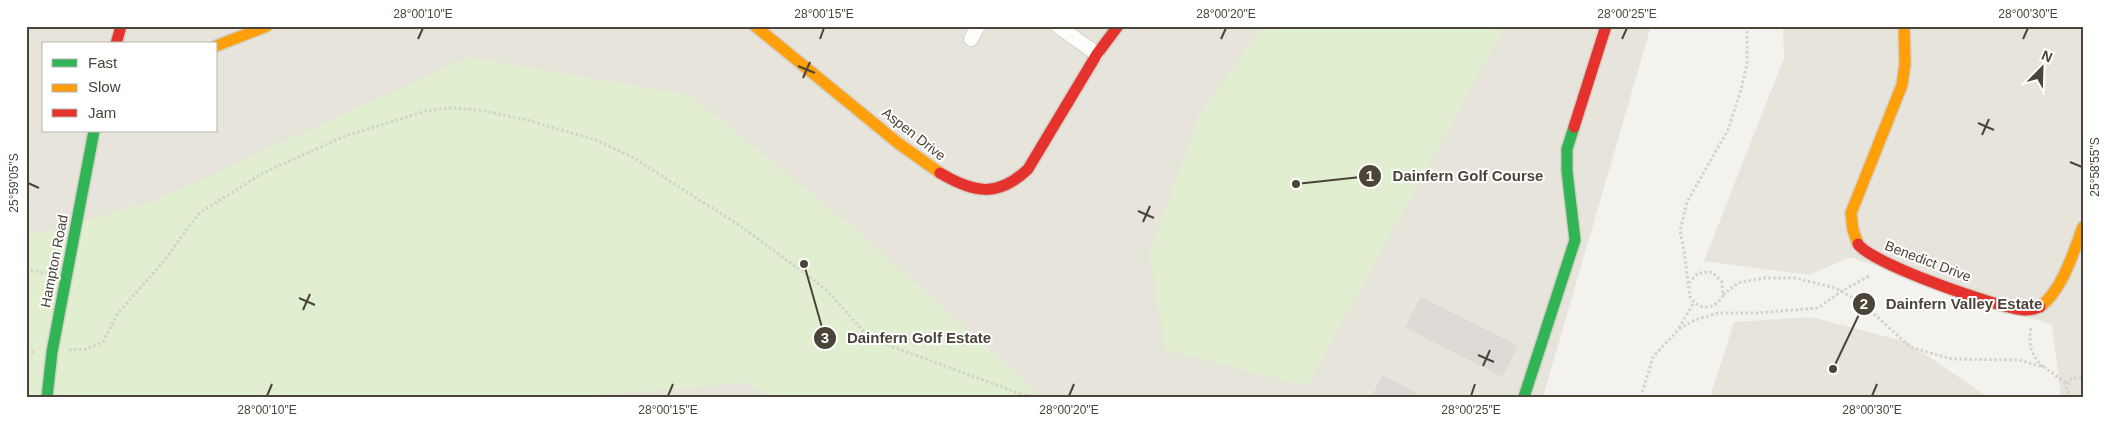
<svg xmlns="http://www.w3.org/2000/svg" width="2109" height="423" font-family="Helvetica,sans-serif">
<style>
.residential{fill:#e7e4dc;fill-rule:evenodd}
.green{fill:#e1eecf}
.building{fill:#dedbd6;stroke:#dcd9d4}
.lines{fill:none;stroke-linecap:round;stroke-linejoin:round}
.street-casing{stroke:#d2d0cb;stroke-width:16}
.fast-casing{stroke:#d3cfc5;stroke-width:14}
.slow-casing{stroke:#d3cfc5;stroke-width:14}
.jam-casing{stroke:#d3cfc5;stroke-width:14}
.path{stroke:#d3d2cc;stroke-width:3;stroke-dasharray:2.5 2.5;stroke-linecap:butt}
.street{stroke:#fdfdfc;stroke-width:14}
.fast{stroke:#30b455;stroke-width:11}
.slow{stroke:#ff9f0a;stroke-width:11}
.jam{stroke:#e5322d;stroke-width:11}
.ticks{fill:none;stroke:#4b4439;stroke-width:2}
.labels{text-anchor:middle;stroke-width:4;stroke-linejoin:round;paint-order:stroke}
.street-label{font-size:14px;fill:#4b4439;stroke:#fff}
.leader{fill:none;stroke:#4b4439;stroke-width:2}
.callout-dot{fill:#4b4439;stroke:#fff;stroke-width:2}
.mark-label{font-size:15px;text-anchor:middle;font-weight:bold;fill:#fff}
.callout-label{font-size:15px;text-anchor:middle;font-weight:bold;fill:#4b4439;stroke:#fff;stroke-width:4;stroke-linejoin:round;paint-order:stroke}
.neatline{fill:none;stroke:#4b4439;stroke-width:2}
.ticks-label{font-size:12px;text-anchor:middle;fill:#4b4439}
</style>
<rect width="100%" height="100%" fill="#f4f2ee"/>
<g class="residential">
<path d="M 26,26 L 1651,26 L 1543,397 L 26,397 ZM 44,44 L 216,44 L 216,131 L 44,131 Z"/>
<polygon points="1783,26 2083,26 2083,397 2061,397 2052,325 1850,257 1809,275 1704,261 1784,58"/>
<polygon points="1811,317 1907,342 1988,397 1710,397 1734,322"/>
</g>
<g class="green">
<polygon points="1263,26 1505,26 1307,386 1165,350 1149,254 1200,114"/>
<polygon points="469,57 690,95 861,234 1042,397 771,397 746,383 573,397 26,397 26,230 40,233 152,202"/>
</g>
<g class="building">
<polygon points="1421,298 1517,346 1502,376 1406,327"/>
<polygon points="1383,376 1423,397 1372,397"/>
</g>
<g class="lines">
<defs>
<g id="street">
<polyline points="1058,26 1097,54"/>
<polyline points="971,39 978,26"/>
</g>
<g id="fast">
<polyline points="47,397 52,352 94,131"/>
<polyline points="1524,397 1575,240 1567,171 1567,149 1574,127"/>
</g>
<g id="slow">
<polyline points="755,26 898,143 940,173"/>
<polyline points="216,46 267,26"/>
<polyline points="1858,244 1853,230 1851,213 1902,85 1905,64 1904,26"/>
<path d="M 2040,307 C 2063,289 2073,253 2083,227"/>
</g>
<g id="jam">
<polyline points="116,44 121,26"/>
<polyline points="1574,127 1606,26"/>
<path d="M 940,173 C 974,193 998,198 1028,169 L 1097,54 L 1118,26"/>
<path d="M 1858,244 C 1872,264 1998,308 2025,310 C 2031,310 2035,309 2040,307"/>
</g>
</defs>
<use href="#street" class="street-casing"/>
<use href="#fast" class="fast-casing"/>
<use href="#slow" class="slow-casing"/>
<use href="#jam" class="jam-casing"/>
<g class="path">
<polyline points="26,269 49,274"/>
<path d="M 1689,283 L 1698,273 L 1712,272 L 1722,282 L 1723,296 C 1714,310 1699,311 1690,297 L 1684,251 L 1680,231 L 1687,202 L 1728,130 L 1741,90 L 1747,64 L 1747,26"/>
<polyline points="1723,295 1738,283 1763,278 1795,278 1835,288 1861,302 1910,347 1952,359 2019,360 2044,367 2067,384"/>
<polyline points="1679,328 1694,302"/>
<path d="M 2031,328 C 2028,345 2031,355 2043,367"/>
<path d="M 69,350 L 86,349 L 103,342 L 118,313 L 160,266 L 197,216 L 201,212 L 263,173 L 345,136 L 426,111 L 449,108 L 479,110 L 527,120 L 575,134 L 596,140 L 632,157 L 739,225 L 818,283 C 839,300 853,324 874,340 L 1024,395 L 1053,397"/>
<polyline points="26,352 36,352"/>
<polyline points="1641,397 1653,357 1679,329 1695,320 1718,313 1757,313 1818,308 1842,291 1871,275"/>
<polyline points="2072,397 2066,389 2069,380 2078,377 2083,379"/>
<polyline points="2082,397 2083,396"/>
</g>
<use href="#street" class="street"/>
<use href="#fast" class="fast"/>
<use href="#slow" class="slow"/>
<use href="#jam" class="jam"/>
</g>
<path class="ticks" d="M 418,39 L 423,28M 820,39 L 824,28M 1221,39 L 1226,28M 1622,39 L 1627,28M 2023,39 L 2028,28M 798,66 L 815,73M 803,78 L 810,62M 1978,123 L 1994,130M 1982,135 L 1989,119M 2070,162 L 2082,167M 28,183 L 39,188M 1138,211 L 1154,218M 1143,222 L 1150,206M 299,298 L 315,305M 303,310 L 310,294M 1478,355 L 1494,362M 1483,366 L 1490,350M 267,396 L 272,384M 668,396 L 673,384M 1069,396 L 1074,384M 1471,396 L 1475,384M 1872,396 L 1877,384"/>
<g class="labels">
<g class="street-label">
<text transform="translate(914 134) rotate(38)" y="5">Aspen Drive</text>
<text transform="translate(54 261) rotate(-79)" y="5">Hampton Road</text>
<text transform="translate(1928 261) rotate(21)" y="5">Benedict Drive</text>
</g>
</g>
<path class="leader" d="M1296 184L1370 176M1833 369L1864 304M804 264L825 338"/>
<g class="callout-dot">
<circle cx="1296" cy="184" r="5"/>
<circle cx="1833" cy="369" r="5"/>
<circle cx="804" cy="264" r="5"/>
<circle cx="1370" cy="176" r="12"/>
<circle cx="1864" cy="304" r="12"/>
<circle cx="825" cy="338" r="12"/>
</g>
<g class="mark-label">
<text x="1370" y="181">1</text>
<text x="1864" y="309">2</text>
<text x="825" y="343">3</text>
</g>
<g class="callout-label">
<text x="1468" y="181">Dainfern Golf Course</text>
<text x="1964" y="309">Dainfern Valley Estate</text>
<text x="919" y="343">Dainfern Golf Estate</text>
</g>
<rect width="2109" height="423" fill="none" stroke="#ffffff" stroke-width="55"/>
<rect x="42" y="42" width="175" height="90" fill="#ffffff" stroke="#b7b4b0"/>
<rect x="52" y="59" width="25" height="8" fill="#30b455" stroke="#b7b4b0"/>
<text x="88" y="68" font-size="15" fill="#4b4439">Fast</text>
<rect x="52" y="84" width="25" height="8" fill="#ff9f0a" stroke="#b7b4b0"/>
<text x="88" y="92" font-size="15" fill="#4b4439">Slow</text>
<rect x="52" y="109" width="25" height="8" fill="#e5322d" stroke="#b7b4b0"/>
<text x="88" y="118" font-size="15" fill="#4b4439">Jam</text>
<g transform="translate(2042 68) rotate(23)" stroke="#ffffff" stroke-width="4" paint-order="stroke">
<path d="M0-4L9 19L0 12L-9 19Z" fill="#4b4439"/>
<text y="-8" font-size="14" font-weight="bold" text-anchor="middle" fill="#4b4439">N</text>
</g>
<rect x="28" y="28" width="2054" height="368" class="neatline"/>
<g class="ticks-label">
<text x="423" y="18">28°00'10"E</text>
<text x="824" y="18">28°00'15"E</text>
<text x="1226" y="18">28°00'20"E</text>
<text x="1627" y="18">28°00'25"E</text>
<text x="2028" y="18">28°00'30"E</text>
<text transform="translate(2095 167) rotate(-90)" y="4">25°58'55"S</text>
<text transform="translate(14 183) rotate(-90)" y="4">25°59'05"S</text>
<text x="267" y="414">28°00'10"E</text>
<text x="668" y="414">28°00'15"E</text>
<text x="1069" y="414">28°00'20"E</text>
<text x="1471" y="414">28°00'25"E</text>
<text x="1872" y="414">28°00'30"E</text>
</g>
</svg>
